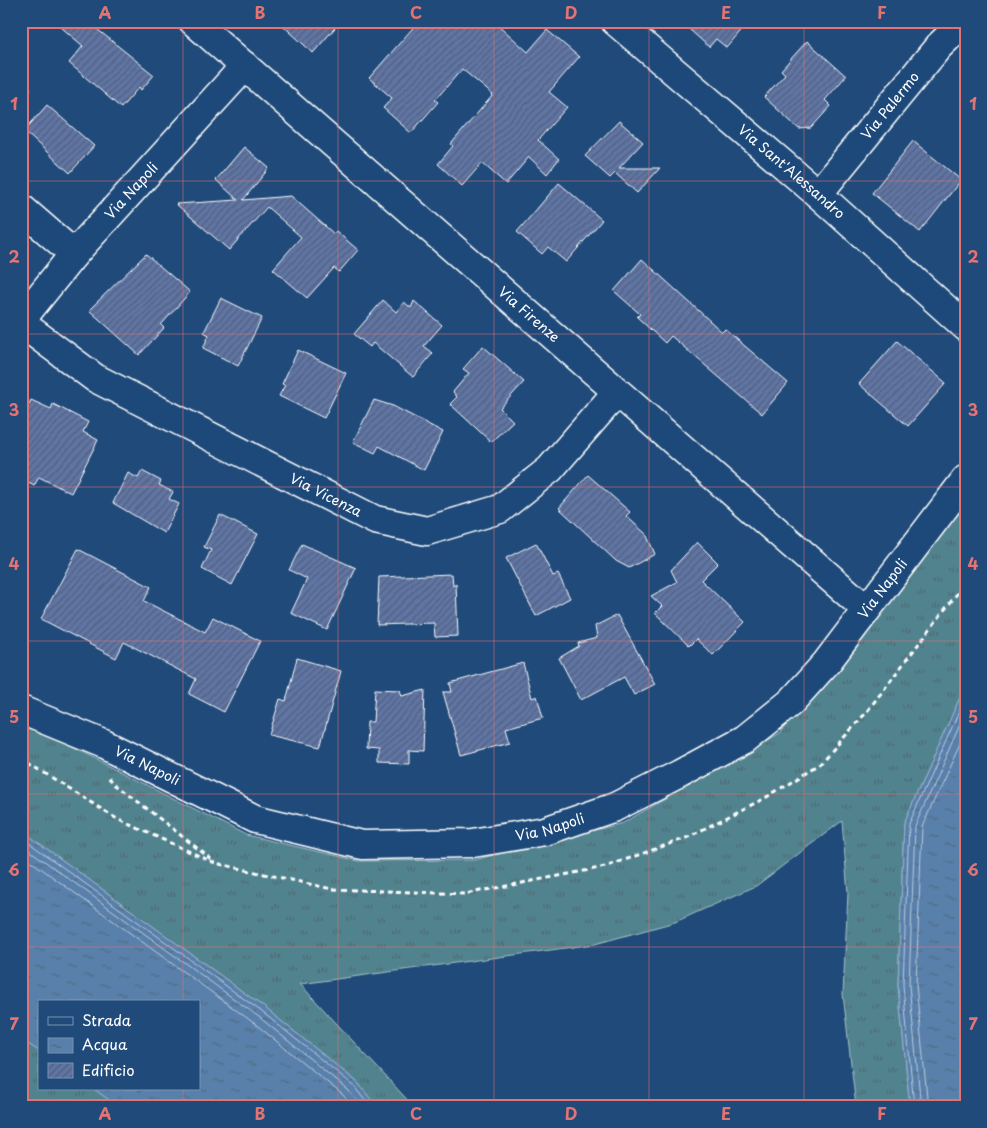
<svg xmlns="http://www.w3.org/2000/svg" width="987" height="1128" font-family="'Playpen Sans',sans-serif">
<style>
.grass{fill:url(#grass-tufts);stroke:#a8c1c7}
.water{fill:url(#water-ripples);stroke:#9bb3cd}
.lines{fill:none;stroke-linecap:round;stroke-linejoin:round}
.shore{stroke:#bcccdd;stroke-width:1}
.building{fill:url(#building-hatch);stroke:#fff}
.minor-casing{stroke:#fff;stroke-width:31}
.path{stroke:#fff;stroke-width:3;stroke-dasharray:5 4;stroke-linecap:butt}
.minor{stroke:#1f4a7a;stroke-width:28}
.grid{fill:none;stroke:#e47373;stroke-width:1;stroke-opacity:0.55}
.labels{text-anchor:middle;stroke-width:4;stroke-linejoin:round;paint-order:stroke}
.street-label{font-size:14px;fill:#fff;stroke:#1f4a7a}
.neatline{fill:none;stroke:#e47373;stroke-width:2}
.grid-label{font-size:16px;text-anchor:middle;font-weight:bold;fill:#e47373}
</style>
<defs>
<pattern id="grass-tufts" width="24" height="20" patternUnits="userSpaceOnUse" patternTransform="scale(1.25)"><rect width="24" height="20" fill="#51838f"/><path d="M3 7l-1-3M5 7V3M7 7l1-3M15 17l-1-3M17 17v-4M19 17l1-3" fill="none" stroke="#4f6a71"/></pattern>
<pattern id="water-ripples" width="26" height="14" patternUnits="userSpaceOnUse" patternTransform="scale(1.25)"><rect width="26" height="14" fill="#5880ab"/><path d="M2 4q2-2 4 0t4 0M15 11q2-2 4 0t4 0" fill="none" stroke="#536980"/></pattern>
<pattern id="building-hatch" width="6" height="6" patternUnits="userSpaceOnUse" patternTransform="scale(1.25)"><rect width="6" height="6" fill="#5e74a5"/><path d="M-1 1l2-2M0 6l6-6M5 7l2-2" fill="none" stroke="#556078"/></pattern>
</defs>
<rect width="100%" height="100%" fill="#1f4a7a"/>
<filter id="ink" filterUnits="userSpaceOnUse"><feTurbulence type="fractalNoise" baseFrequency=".02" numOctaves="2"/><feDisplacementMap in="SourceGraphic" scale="10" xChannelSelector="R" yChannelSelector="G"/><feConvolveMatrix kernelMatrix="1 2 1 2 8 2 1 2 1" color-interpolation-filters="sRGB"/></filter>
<g filter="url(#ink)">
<g class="grass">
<polygon points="966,492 966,684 904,823 898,985 910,1107 856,1107 843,994 848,893 842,821 756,886 675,922 595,944 300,984 414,1107 377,1107 357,1082 265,1008 21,830 21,721 246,835 359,861 474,860 623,823 780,733 866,609"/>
<polygon points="21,1039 39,1051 39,1089 94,1089 119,1107 21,1107"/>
</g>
<g class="water">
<polygon points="21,80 31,89 21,103"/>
<polygon points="966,684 966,1107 910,1107 898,985 904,823"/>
<polygon points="21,830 265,1008 357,1082 377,1107 119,1107 94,1089 199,1089 199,1002 39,1002 39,1051 21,1039"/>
</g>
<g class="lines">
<g class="shore">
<polyline points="21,837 262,1012 353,1085 370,1107"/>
<polyline points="21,844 259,1017 348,1090 362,1107"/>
<polyline points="21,854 254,1023 343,1095 353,1107"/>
<polyline points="914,1107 903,985 909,824 966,696"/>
<polyline points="921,1107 909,985 915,826 966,711"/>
<polyline points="928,1107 916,985 922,827 966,730"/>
</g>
</g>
<g class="building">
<polygon points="54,21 87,21 154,75 141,90 139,87 121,108 69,63 83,46"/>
<polygon points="278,21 341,21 313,53"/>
<polygon points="419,21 494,21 528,52 547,30 579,57 549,92 567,107 538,140 559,159 547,174 529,157 506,184 482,163 462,186 438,164 453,146 451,144 493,95 462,69 435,100 438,102 411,133 383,108 392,98 369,78"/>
<polygon points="680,21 750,21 727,48 716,39 709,47"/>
<polygon points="807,41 846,76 825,100 831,106 811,128 799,129 764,97 785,74 781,70"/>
<polygon points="47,105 94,146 70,173 24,131"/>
<polygon points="619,121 643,142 619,168 660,168 637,193 615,173 610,178 585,156"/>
<polygon points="913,141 961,180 920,232 872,193"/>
<polygon points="244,147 269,168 243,200 291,196 334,234 336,231 358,250 339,272 334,268 307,298 273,269 301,237 267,207 229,250 176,204 238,200 216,180"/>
<polygon points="559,183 602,220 566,262 548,247 542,254 517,232"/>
<polygon points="146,254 190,292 161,325 164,328 139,355 89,310"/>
<polygon points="642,259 722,332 725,329 788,383 762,414 671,336 665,343 637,317 640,314 614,291"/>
<polygon points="221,298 262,318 238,366 203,348 209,335 204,332"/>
<polygon points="383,300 396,312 404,302 411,308 414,301 442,325 424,346 433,353 413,377 373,343 370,347 354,334"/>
<polygon points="897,341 946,383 908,426 859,384"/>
<polygon points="483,346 524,382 500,408 513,421 491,442 450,404 457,397 453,392 469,373 463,369"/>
<polygon points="298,350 346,373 324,418 279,396 285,385 282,384"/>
<polygon points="31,400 51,409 53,404 88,422 83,432 98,440 71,493 39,477 34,486 21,479 21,420"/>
<polygon points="374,400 393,406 443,432 424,470 379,446 375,453 353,442"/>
<polygon points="142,471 161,481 159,485 173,492 169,499 179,504 164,533 113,503 128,473 138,478"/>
<polygon points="588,475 630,512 626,516 646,534 655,554 629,568 616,561 559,508"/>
<polygon points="220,515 258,534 232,585 202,569 211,550 204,547"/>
<polygon points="697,542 718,563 701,580 745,622 713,655 696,639 689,646 655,613 662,606 651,596 677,582 671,570"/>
<polygon points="536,543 553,576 558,574 570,598 536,616 506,558"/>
<polygon points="302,544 356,568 327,630 291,613 307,579 289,570"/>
<polygon points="78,549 151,587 144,601 205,632 213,617 260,641 224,712 189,694 196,679 124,642 116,658 41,619"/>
<polygon points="452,574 453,586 456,584 458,636 435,637 434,623 377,625 379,577"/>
<polygon points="617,615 655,684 634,695 624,677 581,700 559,658 579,646 578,643 597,638 595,626"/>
<polygon points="297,658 341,671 320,747 269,735 280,699 286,701"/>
<polygon points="523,663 532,698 537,696 543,718 506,728 510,742 461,755 443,692 452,692 450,683"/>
<polygon points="375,689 400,690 402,696 425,690 423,751 409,750 409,764 379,763 379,750 366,749 367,722 373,722"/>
</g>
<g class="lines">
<defs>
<g id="minor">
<path id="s1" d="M 193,21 L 866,609"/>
<path id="s2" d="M 615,21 L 818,194 L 966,327"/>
<path id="s3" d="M 818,194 L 939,46 L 965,21"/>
<polyline points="21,208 74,254"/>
<path id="s4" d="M 21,320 L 74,254 L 245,66"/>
<path id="s5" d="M 21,323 L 95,378 L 375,520 L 427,531 L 500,509 L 550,469 L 617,392"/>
<path id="s6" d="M 21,710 L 104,744 L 255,819 L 362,845 L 473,843 L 545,831 L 615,807 L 680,774 L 745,739 L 791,702 L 827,662 L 966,479"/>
</g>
</defs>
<use href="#minor" class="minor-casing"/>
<g class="path">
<polyline points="21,758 117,819 215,863 332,889 465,894 605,867 686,838 765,798 820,764 865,714 966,582"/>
<polyline points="110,777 113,782 211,859"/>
</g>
<use href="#minor" class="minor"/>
</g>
</g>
<path class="grid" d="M 183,21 L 183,1002M 338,21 L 338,1107M 494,21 L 494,1107M 649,21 L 649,1107M 804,21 L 804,1107M 21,181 L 966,181M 21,334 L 966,334M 21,487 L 966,487M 21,641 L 966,641M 21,794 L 966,794M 21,947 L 966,947M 183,1089 L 183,1107"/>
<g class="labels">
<g class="street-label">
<text dy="5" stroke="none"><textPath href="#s3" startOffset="114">Via Palermo</textPath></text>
<text dy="5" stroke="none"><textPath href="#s2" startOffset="232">Via Sant'Alessandro</textPath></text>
<text dy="5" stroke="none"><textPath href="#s4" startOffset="170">Via Napoli</textPath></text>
<text dy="5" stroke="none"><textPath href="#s1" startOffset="446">Via Firenze</textPath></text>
<text dy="5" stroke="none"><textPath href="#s5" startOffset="351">Via Vicenza</textPath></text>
<text dy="5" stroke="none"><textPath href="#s6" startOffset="978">Via Napoli</textPath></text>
<text dy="5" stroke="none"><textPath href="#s6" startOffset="138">Via Napoli</textPath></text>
<text dy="5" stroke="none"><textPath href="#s6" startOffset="558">Via Napoli</textPath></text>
</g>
</g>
<rect width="987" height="1128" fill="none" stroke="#1f4a7a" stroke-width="55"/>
<rect x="38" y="1000" width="162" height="90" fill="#1f4a7a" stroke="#7992af"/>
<rect x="48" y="1017" width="25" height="8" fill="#1f4a7a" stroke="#7992af"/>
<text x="82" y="1026" font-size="15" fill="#ffffff">Strada</text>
<rect x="48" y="1038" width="25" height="15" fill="url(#water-ripples)" stroke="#7992af"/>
<text x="82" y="1050" font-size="15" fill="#ffffff">Acqua</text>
<rect x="48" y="1063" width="25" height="15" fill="url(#building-hatch)" stroke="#7992af"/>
<text x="82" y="1076" font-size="15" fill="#ffffff">Edificio</text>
<rect x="28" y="28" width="932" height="1072" class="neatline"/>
<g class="grid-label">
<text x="105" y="19">A</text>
<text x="260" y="19">B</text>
<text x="416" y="19">C</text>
<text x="571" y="19">D</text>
<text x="726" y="19">E</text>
<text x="882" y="19">F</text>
<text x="14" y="110">1</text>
<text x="973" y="110">1</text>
<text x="14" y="263">2</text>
<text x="973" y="263">2</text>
<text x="14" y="416">3</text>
<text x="973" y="416">3</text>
<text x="14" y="570">4</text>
<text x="973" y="570">4</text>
<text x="14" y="723">5</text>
<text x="973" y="723">5</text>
<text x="14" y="876">6</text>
<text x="973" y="876">6</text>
<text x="14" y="1030">7</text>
<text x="973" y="1030">7</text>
<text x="105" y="1120">A</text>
<text x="260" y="1120">B</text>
<text x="416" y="1120">C</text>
<text x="571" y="1120">D</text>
<text x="726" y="1120">E</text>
<text x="882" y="1120">F</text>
</g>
</svg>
